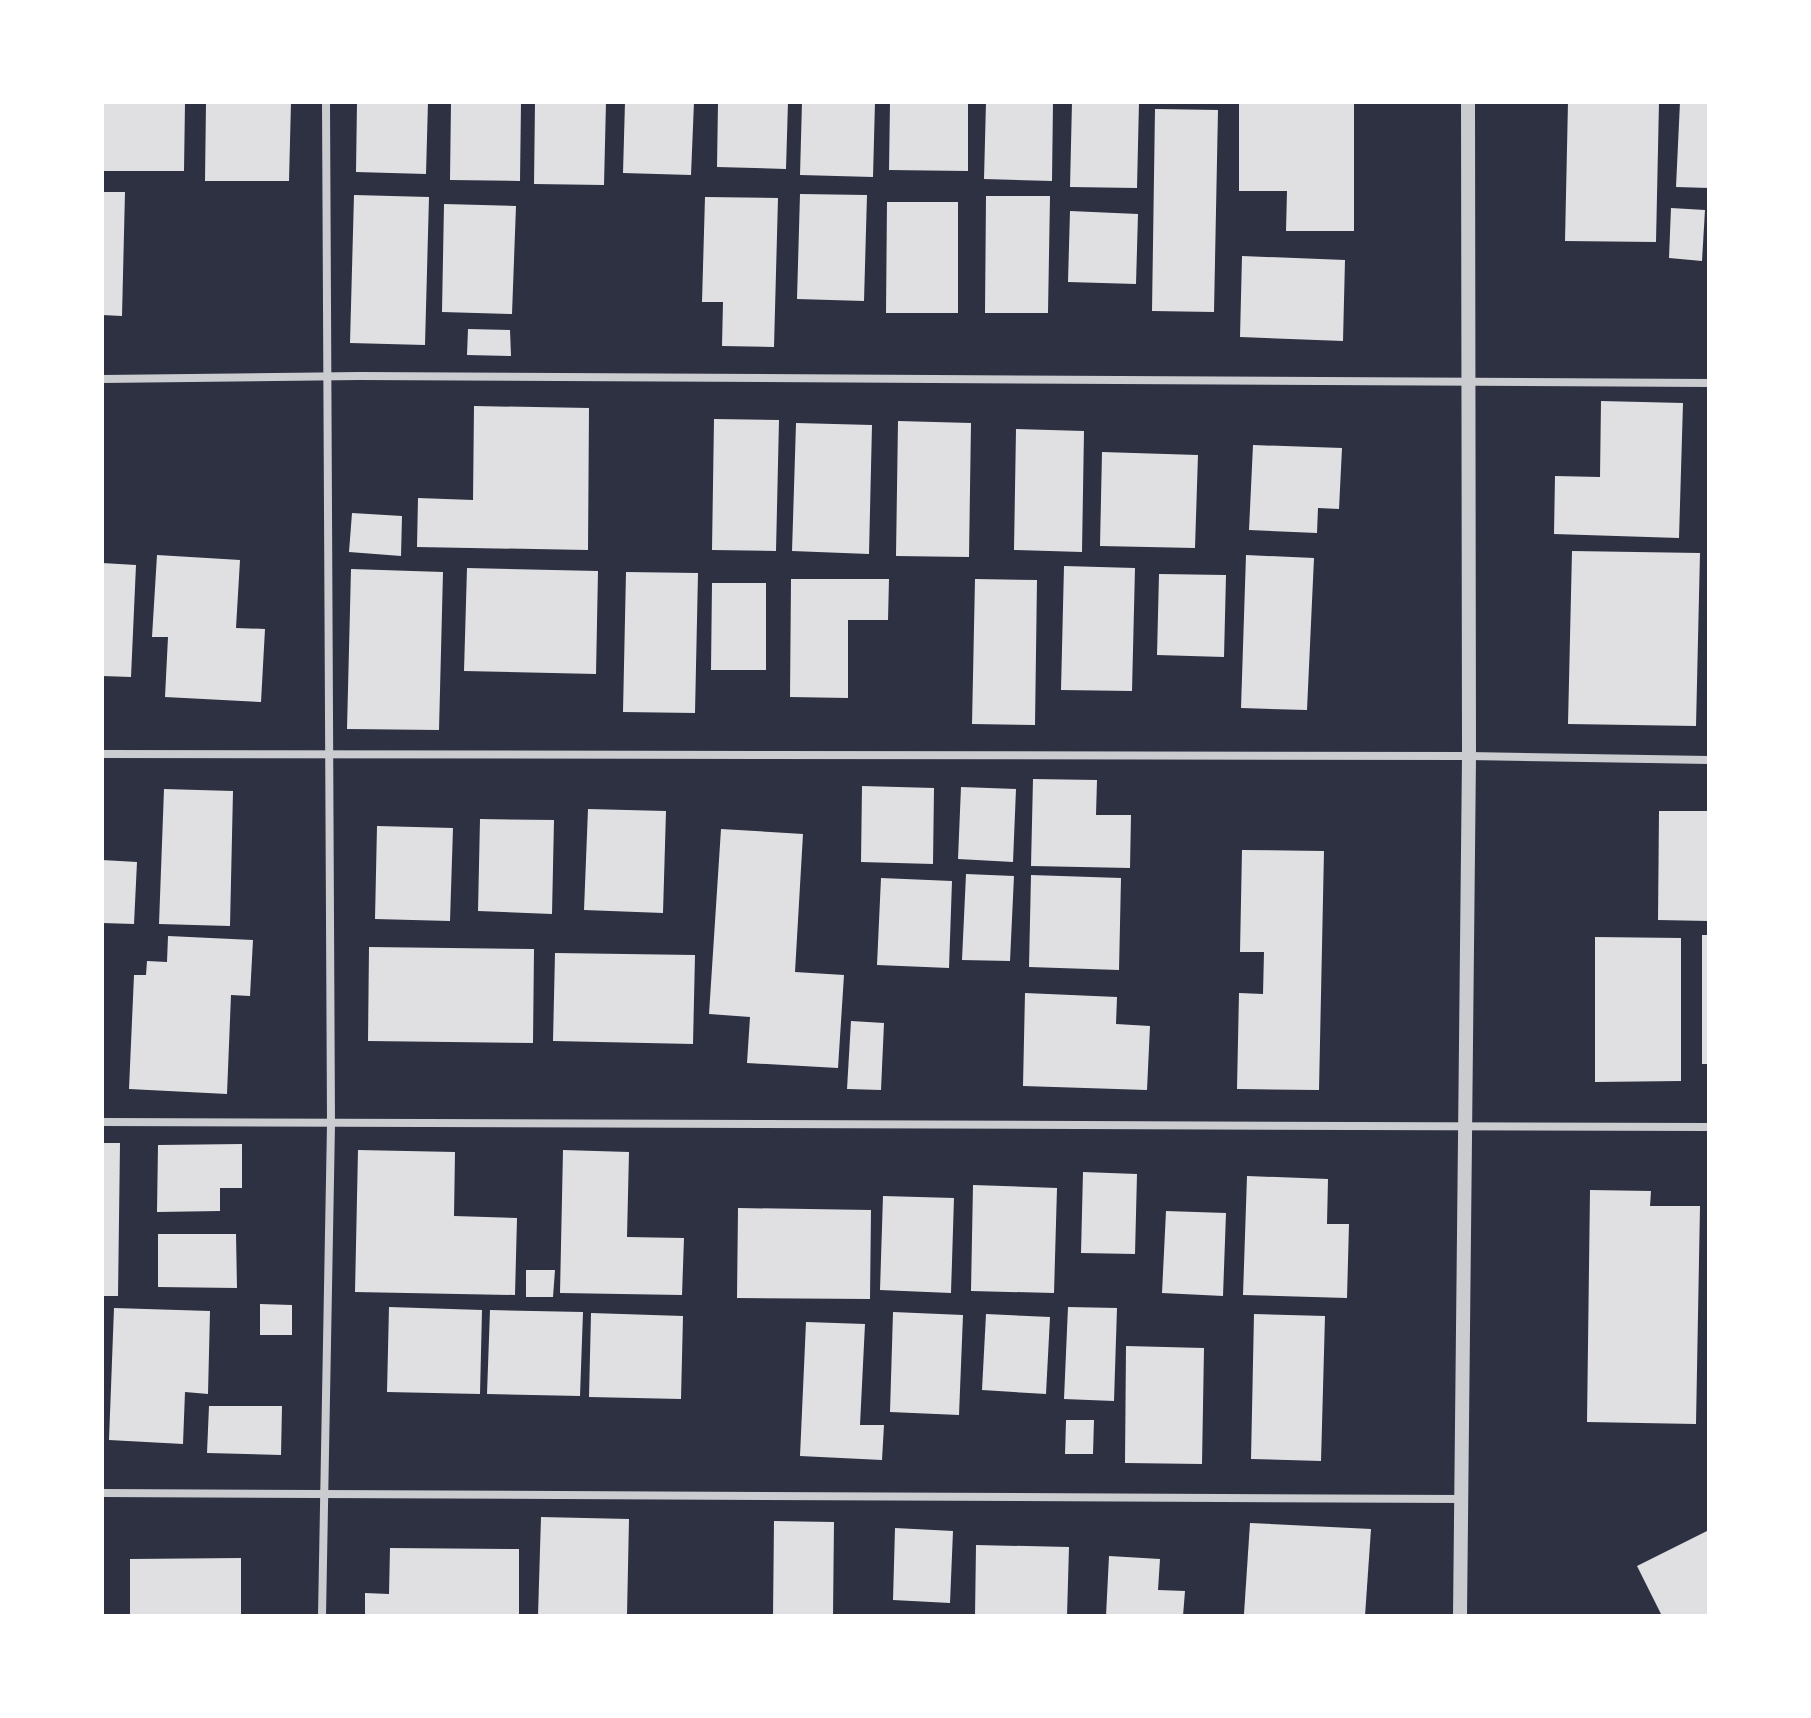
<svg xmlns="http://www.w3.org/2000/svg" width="1811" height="1718" font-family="'Open Sans',sans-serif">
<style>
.building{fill:#e0e0e3}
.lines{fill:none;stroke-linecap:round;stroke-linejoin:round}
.minor{stroke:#caccd0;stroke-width:8}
.tertiary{stroke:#caccd0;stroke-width:14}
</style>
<rect width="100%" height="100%" fill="#2d3142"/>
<g class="building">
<polygon points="104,102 185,102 184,171 103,171"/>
<polygon points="206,102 291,102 289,181 205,181"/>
<polygon points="357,102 428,102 426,174 356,172"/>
<polygon points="451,102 521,102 520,181 450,180"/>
<polygon points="535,102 606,102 604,185 534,184"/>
<polygon points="625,102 694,102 691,175 623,173"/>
<polygon points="718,102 788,102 786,169 717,167"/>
<polygon points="802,102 875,102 873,177 800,175"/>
<polygon points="890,102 968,102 968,171 889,170"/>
<polygon points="986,102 1053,102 1052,181 984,179"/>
<polygon points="1072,102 1139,102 1137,188 1070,187"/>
<polygon points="1239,102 1354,102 1354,231 1286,231 1287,191 1239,191"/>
<polygon points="1568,102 1659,102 1656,242 1565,241"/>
<polygon points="1680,102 1709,102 1709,188 1676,187"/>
<polygon points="1155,109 1218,110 1214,312 1152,311"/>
<polygon points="102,192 125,192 122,316 102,315"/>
<polygon points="800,194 867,195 864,301 797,299"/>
<polygon points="354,195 429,197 425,345 350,343"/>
<polygon points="986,196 1050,196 1048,313 985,313"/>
<polygon points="705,197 778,198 774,347 722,346 723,302 702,302"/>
<polygon points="887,202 958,202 958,313 886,313"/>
<polygon points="444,204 516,206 512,314 442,312"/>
<polygon points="1671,208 1705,210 1702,261 1669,258"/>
<polygon points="1070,211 1138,214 1136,284 1068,282"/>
<polygon points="1242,256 1345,260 1343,341 1240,337"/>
<polygon points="468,329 510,330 511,356 467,355"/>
<polygon points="1601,401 1683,403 1679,538 1554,534 1555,476 1600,477"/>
<polygon points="474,406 589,408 588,550 417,547 418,498 473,500"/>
<polygon points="714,419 779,420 776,551 712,550"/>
<polygon points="898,421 971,423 969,557 896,556"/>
<polygon points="796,423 872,425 869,554 792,551"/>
<polygon points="1016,429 1084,431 1082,552 1014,550"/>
<polygon points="1253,445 1342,448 1339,509 1318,508 1317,533 1249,530"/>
<polygon points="1102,452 1198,455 1195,548 1100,546"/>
<polygon points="352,513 402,516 401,556 349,552"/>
<polygon points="1572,551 1700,553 1696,726 1568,724"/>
<polygon points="157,555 240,560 236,628 265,629 261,702 165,697 168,637 152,637"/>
<polygon points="1246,555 1314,558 1307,710 1241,708"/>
<polygon points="102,563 136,565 131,677 102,676"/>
<polygon points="1064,566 1135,568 1132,691 1061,690"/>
<polygon points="467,568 598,571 596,674 464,671"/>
<polygon points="351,569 443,572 439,730 347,729"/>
<polygon points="626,572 698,573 695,713 623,712"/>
<polygon points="1159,574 1226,575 1224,657 1157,655"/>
<polygon points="791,579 889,579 888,620 848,620 848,698 790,697"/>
<polygon points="975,579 1037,580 1035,725 972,724"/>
<polygon points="712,583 766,583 766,670 711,670"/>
<polygon points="1033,779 1097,780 1096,815 1131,815 1130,868 1031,866"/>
<polygon points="862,786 934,788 933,864 861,862"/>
<polygon points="961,787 1016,789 1013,862 958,859"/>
<polygon points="164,789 233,791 230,926 159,924"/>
<polygon points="588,809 666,811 663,913 584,910"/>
<polygon points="1659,811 1709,811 1709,921 1658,920"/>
<polygon points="480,819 554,820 552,914 478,911"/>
<polygon points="377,826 453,828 450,921 375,919"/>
<polygon points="721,829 803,834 795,972 844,975 838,1068 747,1063 750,1017 709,1014"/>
<polygon points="1242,850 1324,851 1319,1090 1237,1089 1239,993 1263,994 1264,952 1240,952"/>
<polygon points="102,860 137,862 134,924 102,923"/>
<polygon points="966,874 1014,876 1010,961 962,960"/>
<polygon points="1031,875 1121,878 1119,970 1029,967"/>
<polygon points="881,878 952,881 949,968 877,965"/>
<rect x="1702" y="935" width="7" height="129"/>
<polygon points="168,936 253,940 250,996 231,995 227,1094 129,1089 134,975 146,975 147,961 167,962"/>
<polygon points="1595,937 1681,938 1681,1081 1595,1082"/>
<polygon points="369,947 534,949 533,1043 368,1041"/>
<polygon points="555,953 695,955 693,1044 553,1041"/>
<polygon points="1025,993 1117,997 1116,1024 1150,1026 1147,1090 1023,1086"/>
<polygon points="851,1021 884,1023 881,1090 847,1089"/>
<polygon points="102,1143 120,1143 118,1296 102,1296"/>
<polygon points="242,1144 242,1188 220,1188 220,1211 157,1212 158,1145"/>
<polygon points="358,1150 455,1152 454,1216 517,1218 515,1295 355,1292"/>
<polygon points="563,1150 629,1152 627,1237 684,1238 682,1295 560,1293"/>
<polygon points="1083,1172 1137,1174 1135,1254 1081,1253"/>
<polygon points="1247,1176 1328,1179 1327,1224 1349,1224 1347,1298 1243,1295"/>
<polygon points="973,1185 1057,1188 1054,1293 971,1291"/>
<polygon points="1590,1190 1651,1191 1650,1206 1700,1206 1696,1424 1587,1422"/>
<polygon points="883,1196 954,1198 951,1293 880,1290"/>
<polygon points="738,1208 871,1210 870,1299 737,1298"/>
<polygon points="1166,1211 1226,1213 1223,1296 1162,1293"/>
<polygon points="158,1234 236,1234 237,1288 158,1287"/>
<polygon points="526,1270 555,1270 553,1297 526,1297"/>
<polygon points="260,1304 292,1305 292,1335 260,1335"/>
<polygon points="389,1307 482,1310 480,1394 387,1392"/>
<polygon points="1068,1307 1117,1308 1114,1401 1064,1399"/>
<polygon points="114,1308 210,1311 208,1394 185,1392 183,1444 109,1440"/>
<polygon points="490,1310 583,1312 580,1396 487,1394"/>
<polygon points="893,1312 963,1315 959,1415 890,1412"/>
<polygon points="591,1313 683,1316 681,1399 589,1397"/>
<polygon points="986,1314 1050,1317 1046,1394 982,1390"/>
<polygon points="1254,1314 1325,1316 1321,1461 1251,1459"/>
<polygon points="806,1322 865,1324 860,1425 884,1425 882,1460 800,1456"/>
<polygon points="1126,1346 1204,1348 1202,1464 1125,1463"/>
<polygon points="209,1406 282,1406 281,1455 207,1453"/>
<polygon points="1066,1420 1094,1420 1093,1454 1065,1454"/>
<polygon points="541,1517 629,1519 627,1616 538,1616"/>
<polygon points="774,1521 834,1522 833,1616 773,1616"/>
<polygon points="1250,1523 1371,1529 1365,1616 1244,1614"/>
<polygon points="895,1528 953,1531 950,1603 893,1600"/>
<polygon points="1709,1530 1709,1616 1662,1616 1637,1566"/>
<polygon points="976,1545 1069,1547 1067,1616 975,1616"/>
<polygon points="390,1548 519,1549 519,1616 365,1616 365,1593 389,1594"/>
<polygon points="1109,1556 1160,1559 1158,1590 1185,1591 1183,1616 1106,1616"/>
<polygon points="241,1558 241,1616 130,1616 130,1559"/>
</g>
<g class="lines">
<g class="minor">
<polyline points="102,379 359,376 1709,383"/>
<polyline points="102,754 1469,756 1709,760"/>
<polyline points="102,1122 1709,1127"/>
<polyline points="102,1493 1463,1499"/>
<polyline points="322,1616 331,1124 326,102"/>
</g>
<polyline class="tertiary" points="1460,1616 1469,756 1468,102"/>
</g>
<rect width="1811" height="1718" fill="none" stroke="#ffffff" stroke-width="208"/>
</svg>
